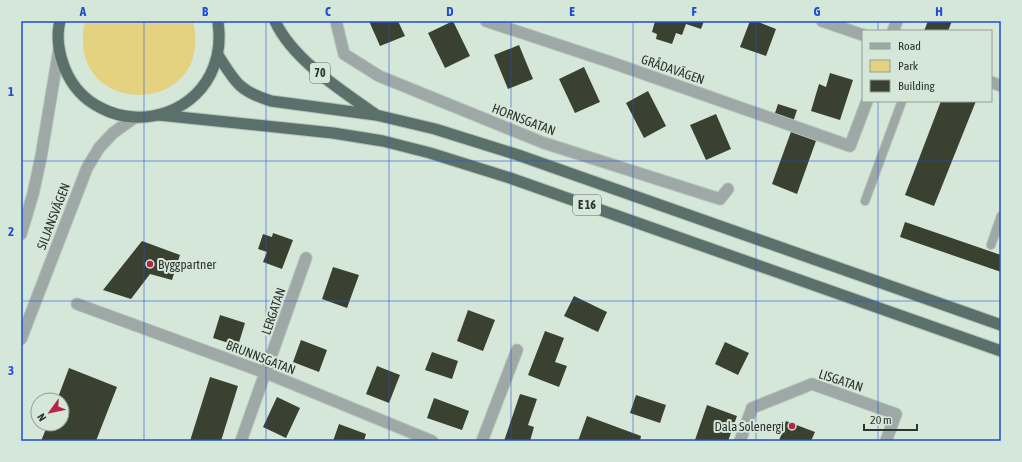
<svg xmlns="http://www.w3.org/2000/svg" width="1022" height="462" font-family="'Asap Condensed',sans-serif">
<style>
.green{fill:#e4d280}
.building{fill:#3b4131}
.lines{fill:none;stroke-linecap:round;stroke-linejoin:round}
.service-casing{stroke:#b3c3b7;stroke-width:10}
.minor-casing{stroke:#b3c3b7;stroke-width:13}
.tertiary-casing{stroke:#b3c3b7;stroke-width:13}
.trunk-casing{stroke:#b3c3b7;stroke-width:13}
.service{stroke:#9ea8a6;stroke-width:8}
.minor{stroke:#9ea8a6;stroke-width:11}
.tertiary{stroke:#9ea8a6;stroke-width:11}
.trunk{stroke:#5b706b;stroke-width:11}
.grid{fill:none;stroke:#1d4ed8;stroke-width:1;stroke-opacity:0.55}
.poi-dot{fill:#b62447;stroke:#d5e7d9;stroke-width:1.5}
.labels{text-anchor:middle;stroke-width:4;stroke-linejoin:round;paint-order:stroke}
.shield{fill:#d5e7d9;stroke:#5f6a62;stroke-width:1}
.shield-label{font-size:12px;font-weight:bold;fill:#2d342f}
.street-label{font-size:13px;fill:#2d342f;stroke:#d5e7d9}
.poi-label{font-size:13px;fill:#2d342f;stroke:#d5e7d9;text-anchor:start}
.neatline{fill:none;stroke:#1d4ed8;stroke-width:1.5}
.grid-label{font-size:13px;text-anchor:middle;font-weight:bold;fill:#1d4ed8}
</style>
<rect width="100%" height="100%" fill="#d5e7d9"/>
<path class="green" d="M 85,21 L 193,21 C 216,119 63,120 85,21 Z"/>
<g class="building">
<polygon points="369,21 398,21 405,36 380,46"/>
<polygon points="453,21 470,56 445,68 428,33"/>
<polygon points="655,21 704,21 701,29 686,24 682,35 676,33 672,44 656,39 657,34 652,32"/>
<polygon points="750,21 756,21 776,29 766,56 740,47"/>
<polygon points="928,21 952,21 948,31 924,31"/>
<polygon points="519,45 533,79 508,89 494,55"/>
<polygon points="584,67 600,102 575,113 559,79"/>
<polygon points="830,73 853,80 840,120 811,111 819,84 826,87"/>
<polygon points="648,91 666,126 644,138 626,103"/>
<polygon points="941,101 976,101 934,206 905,195"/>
<polygon points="778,104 797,110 793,122 774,116"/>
<polygon points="716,114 731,149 706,160 690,125"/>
<polygon points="792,129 817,138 797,194 772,184"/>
<polygon points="905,222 1001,255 1001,272 900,237"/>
<polygon points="273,233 293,240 282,269 263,262 267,252 258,249 263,234 272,237"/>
<polygon points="142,241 180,255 172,280 150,274 131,299 103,290"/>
<polygon points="333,267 359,275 347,308 322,299"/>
<polygon points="574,296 607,312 598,332 564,316"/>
<polygon points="468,310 495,320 483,351 457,341"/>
<polygon points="220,315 245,323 238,346 213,338"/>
<polygon points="545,331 564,338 555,362 567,366 559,387 528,375"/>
<polygon points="301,340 327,350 319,372 293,362"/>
<polygon points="725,342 749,353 738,375 715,364"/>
<polygon points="432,352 458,361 452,379 425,370"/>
<polygon points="377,366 400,375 389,403 366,394"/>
<polygon points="69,368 117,387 96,441 41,441 48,424 62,424 62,400 57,400"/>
<polygon points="210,377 238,386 221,441 190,441"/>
<polygon points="520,394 537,399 528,425 534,427 530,441 504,441"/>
<polygon points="636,395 666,405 660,423 630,413"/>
<polygon points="277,397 300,408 286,438 263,427"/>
<polygon points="434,398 469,411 462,430 427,418"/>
<polygon points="707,405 737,416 728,441 695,440"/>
<polygon points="587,416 641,436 640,441 578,441"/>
<polygon points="786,421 815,432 811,441 779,441"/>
<polygon points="339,424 366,434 364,441 333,441"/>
</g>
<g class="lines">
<defs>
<g id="service">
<polyline points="865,201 902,101"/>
<polyline points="991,245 1001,216"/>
</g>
<g id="minor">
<polyline points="336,21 344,54 379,76 544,143 720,199 728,189"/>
<polyline points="486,21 610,62 850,146 867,101"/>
<polyline points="822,21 863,35"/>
<polyline points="893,31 897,21"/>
<polyline points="991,82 1001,86"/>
<polyline points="77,304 266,373 432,441"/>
<polyline points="241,441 306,258"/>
<polyline points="482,441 517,350"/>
<polyline points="740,441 752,408 812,384 896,414 886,441"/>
</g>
<g id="tertiary">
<polyline points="21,234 33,194 41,157 59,49"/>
<polyline points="21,339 87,168 99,148 113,133 134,118"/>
</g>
<g id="trunk">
<path d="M 60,21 C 56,37 59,54 65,69 C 72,86 85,100 101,108 C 143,130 198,111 214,66 C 220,51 220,36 218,21"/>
<path d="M 275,21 C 292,59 342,91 375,114"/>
<path d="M 218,55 C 235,82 239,91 271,101 L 376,115 L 435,129 L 518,155 L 1001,325"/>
<polyline points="159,115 333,133 383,141 430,153 510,178 1001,351"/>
</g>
</defs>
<use href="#service" class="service-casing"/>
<use href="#minor" class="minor-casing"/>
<use href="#tertiary" class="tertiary-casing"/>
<use href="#trunk" class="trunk-casing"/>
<use href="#service" class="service"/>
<use href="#minor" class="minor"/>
<use href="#tertiary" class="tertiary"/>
<use href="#trunk" class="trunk"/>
</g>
<path class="grid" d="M 144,21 L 144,441M 266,21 L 266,441M 389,21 L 389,441M 511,21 L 511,441M 633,21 L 633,441M 756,21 L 756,441M 878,21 L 878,31M 878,101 L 878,441M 21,161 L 1001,161M 21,301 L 1001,301"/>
<g class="poi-dot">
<circle cx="150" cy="264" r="4"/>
<circle cx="792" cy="426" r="4"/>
</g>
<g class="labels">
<g class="shield">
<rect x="310" y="63" width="20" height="20" rx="3"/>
<rect x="573" y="195" width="28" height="20" rx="3"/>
</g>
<g class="shield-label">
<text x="320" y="77">70</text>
<text x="587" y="209">E 16</text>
</g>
<g class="street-label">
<text transform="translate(673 69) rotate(19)" y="5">GRÅDAVÄGEN</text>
<text transform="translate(524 119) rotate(21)" y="5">HORNSGATAN</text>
<text transform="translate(53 216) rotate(-69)" y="5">SILJANSVÄGEN</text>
<text transform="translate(273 311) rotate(-71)" y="5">LERGATAN</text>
<text transform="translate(261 357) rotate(21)" y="5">BRUNNSGATAN</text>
<text transform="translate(841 380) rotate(18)" y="5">LISGATAN</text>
</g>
<g class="poi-label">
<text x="158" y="269">Byggpartner</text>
<text x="784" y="431" text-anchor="end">Dala Solenergi</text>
</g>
</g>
<rect width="1022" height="462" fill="none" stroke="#d5e7d9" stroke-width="44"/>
<rect x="862" y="30" width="130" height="72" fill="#d5e7d9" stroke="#929f95"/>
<rect x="870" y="43" width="20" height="6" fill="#9ea8a6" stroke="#929f95"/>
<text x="898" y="50" font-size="12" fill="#2d342f">Road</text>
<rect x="870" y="60" width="20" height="12" fill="#e4d280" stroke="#929f95"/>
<text x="898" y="70" font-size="12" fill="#2d342f">Park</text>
<rect x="870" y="80" width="20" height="12" fill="#3b4131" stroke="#929f95"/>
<text x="898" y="90" font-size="12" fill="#2d342f">Building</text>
<g transform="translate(50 412) rotate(237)"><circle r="19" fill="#d5e7d9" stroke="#929f95"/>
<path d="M0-3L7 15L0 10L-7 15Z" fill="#b62447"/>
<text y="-6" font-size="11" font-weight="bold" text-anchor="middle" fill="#2d342f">N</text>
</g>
<path d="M864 424v6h53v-6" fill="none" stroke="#2d342f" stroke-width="2"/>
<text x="870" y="424" font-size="12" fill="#2d342f" stroke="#d5e7d9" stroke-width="3" paint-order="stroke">20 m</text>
<rect x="22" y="22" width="978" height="418" class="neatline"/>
<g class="grid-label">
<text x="83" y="16">A</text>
<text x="205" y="16">B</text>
<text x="328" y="16">C</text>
<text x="450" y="16">D</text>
<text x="572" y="16">E</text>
<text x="694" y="16">F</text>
<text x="817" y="16">G</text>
<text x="939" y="16">H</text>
<text x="11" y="96">1</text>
<text x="11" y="236">2</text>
<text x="11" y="375">3</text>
</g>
</svg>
